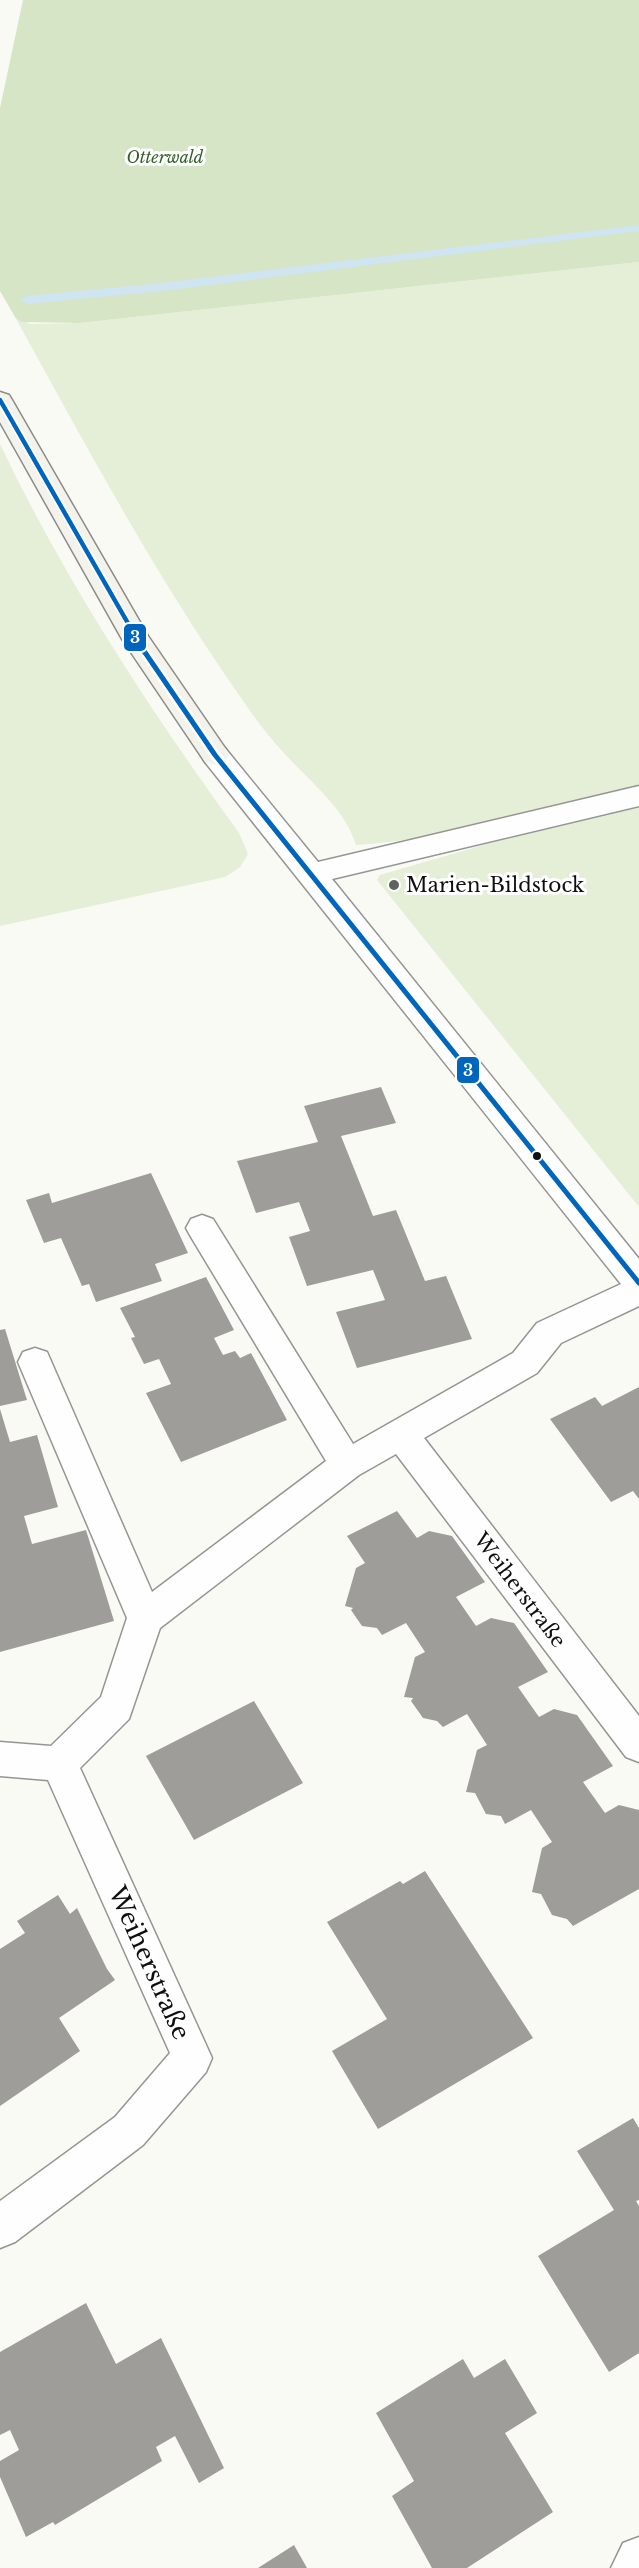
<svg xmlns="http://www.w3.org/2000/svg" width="639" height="2568" font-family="'Libre Baskerville',serif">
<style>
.green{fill:#e5eed7}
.forest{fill:#d5e5c6}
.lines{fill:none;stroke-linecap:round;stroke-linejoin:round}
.stream{fill:#cfe5f1;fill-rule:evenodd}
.building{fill:#9e9d9a}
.street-casing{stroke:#959593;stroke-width:3}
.secondary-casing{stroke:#8b8b89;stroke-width:3}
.street{fill:#fefefe;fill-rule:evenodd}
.secondary{fill:#f4f3eb;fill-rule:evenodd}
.bus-1-far1-casing{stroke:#fff;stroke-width:8}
.bus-1-casing{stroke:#fff;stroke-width:10}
.bus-1-far1{stroke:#0065bd;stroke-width:4.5}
.bus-1{stroke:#0065bd;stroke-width:5}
.poi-dot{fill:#616160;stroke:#fff;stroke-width:2}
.bus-dot{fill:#0f0f0f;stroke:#fff;stroke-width:2}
.labels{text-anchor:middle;stroke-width:6;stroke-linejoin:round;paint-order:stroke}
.far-park-label{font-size:16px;font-style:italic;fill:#325f26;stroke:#fff}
.poi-label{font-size:20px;fill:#0f0f0f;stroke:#fff;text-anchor:start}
.street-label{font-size:20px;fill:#0f0f0f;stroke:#fff}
.near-street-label{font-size:24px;fill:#0f0f0f;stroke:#fff}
.line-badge{stroke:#fff;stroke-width:2}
.badge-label{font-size:16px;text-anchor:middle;font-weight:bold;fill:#fff}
</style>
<rect width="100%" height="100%" fill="#fafaf5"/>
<g class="green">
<path d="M 639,262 L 639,787 C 546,809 452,839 356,845 C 345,808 309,781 284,753 C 267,735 251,713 237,692 C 154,573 85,444 15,317 L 30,324 L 79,323 Z"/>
<path d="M 0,444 C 65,581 150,710 239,833 L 248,854 L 240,867 L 225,877 L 0,926 Z"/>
<polygon points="639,806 639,1207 377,880 380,875 487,844"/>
</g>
<polygon class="forest" points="23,0 639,0 639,262 79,323 21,322 15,317 0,291 0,108"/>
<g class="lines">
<polygon class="stream" points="639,225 639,231 162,291 27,304 21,300 27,296 162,283"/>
</g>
<g class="building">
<polygon points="381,1087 396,1123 341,1136 373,1216 396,1210 425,1281 446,1276 472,1339 357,1368 336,1312 385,1300 373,1270 307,1286 289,1237 310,1231 299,1202 256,1213 237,1161 318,1142 304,1106"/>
<polygon points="151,1173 188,1253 155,1264 162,1281 96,1302 89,1284 82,1286 61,1238 44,1243 26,1200 49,1193 52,1203"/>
<polygon points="206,1277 234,1330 214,1338 223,1355 235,1351 240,1358 251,1353 287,1420 181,1462 146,1393 171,1384 159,1359 144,1364 131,1338 135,1337 120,1308"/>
<polygon points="5,1329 27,1400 0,1406 0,1330"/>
<polygon points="639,1387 639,1499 633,1491 611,1502 550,1419 595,1397 602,1406"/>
<polygon points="0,1409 10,1442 37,1435 58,1507 24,1516 32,1544 86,1530 114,1621 0,1652"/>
<polygon points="397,1511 417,1538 429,1531 452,1536 485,1582 456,1597 476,1626 491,1618 514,1623 548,1672 518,1687 539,1717 554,1709 577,1715 613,1766 583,1782 605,1813 619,1805 639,1810 639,1889 573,1926 567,1919 552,1915 541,1894 532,1892 542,1848 552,1842 531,1810 505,1824 501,1816 486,1814 475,1793 466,1792 477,1750 487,1745 467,1714 443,1727 437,1721 423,1718 411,1701 413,1698 404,1697 415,1657 425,1652 406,1623 382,1635 377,1628 362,1626 351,1610 353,1608 345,1606 356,1568 365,1563 347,1536"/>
<polygon points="254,1701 303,1783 194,1840 146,1756"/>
<polygon points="425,1871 533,2038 378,2129 332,2051 387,2019 327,1922 400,1881 403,1884"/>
<polygon points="58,1895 70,1914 77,1908 107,1969 115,1980 59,2018 80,2051 0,2106 0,1949 25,1933 17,1921"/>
<polygon points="633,2118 639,2128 639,2200 636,2201 639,2206 639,2353 609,2372 538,2256 614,2210 577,2151"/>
<polygon points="86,2303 116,2364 161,2338 224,2468 199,2483 175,2436 156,2447 162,2461 55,2525 53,2522 26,2537 0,2477 0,2461 19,2450 10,2430 0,2435 0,2352"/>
<polygon points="463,2359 474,2378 505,2359 537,2413 505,2433 553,2512 467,2568 432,2568 392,2496 414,2481 376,2413"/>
<polygon points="294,2545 307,2568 258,2568"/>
</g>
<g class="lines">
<defs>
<g id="street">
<polygon points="215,745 225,748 318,862 639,786 639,806 332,879 639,1259 639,1306 561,1343 537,1373 424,1438 639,1716 639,1762 626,1757 396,1454 359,1475 160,1628 129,1719 80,1768 212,2058 206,2072 143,2145 15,2242 0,2248 0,2201 115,2117 170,2053 48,1780 0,1776 0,1742 51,1746 101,1697 127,1618 18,1362 23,1352 35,1348 47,1352 152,1592 326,1461 191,1237 186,1228 191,1219 202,1215 213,1219 353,1444 513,1353 537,1323 621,1284 205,762 201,755 205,748"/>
<polygon points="639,2537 639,2568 611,2568 623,2543"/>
</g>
<polygon id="secondary" points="0,392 9,395 12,400 148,636 225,748 229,755 225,762 215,765 205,762 122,639 0,422"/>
</defs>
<use href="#street" class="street-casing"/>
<use href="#secondary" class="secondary-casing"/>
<use href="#street" class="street"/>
<use href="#secondary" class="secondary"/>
<defs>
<polyline id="bus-1-far1" points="0,400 145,653"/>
<polyline id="bus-1" points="144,651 215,755 639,1283"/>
</defs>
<use href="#bus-1-far1" class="bus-1-far1-casing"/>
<use href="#bus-1" class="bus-1-casing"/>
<use href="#bus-1-far1" class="bus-1-far1"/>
<use href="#bus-1" class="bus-1"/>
</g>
<circle class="poi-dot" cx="394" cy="885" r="6"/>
<circle class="bus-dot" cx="537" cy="1156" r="5"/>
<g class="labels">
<g class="far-park-label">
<text x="165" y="163">Otterwald</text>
</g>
<g class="poi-label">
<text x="406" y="892">Marien-Bildstock</text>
</g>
<g class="street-label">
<text transform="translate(520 1590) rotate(53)" y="7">Weiherstraße</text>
</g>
<g class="near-street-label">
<text transform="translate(149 1963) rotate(66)" y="8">Weiherstraße</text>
</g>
</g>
<g class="line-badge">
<rect x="123" y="623" width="24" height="29" rx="6" fill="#0065bd"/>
<rect x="456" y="1056" width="24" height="28" rx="6" fill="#0065bd"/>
</g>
<g class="badge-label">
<text x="135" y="643">3</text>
<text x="468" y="1076">3</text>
</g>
</svg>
